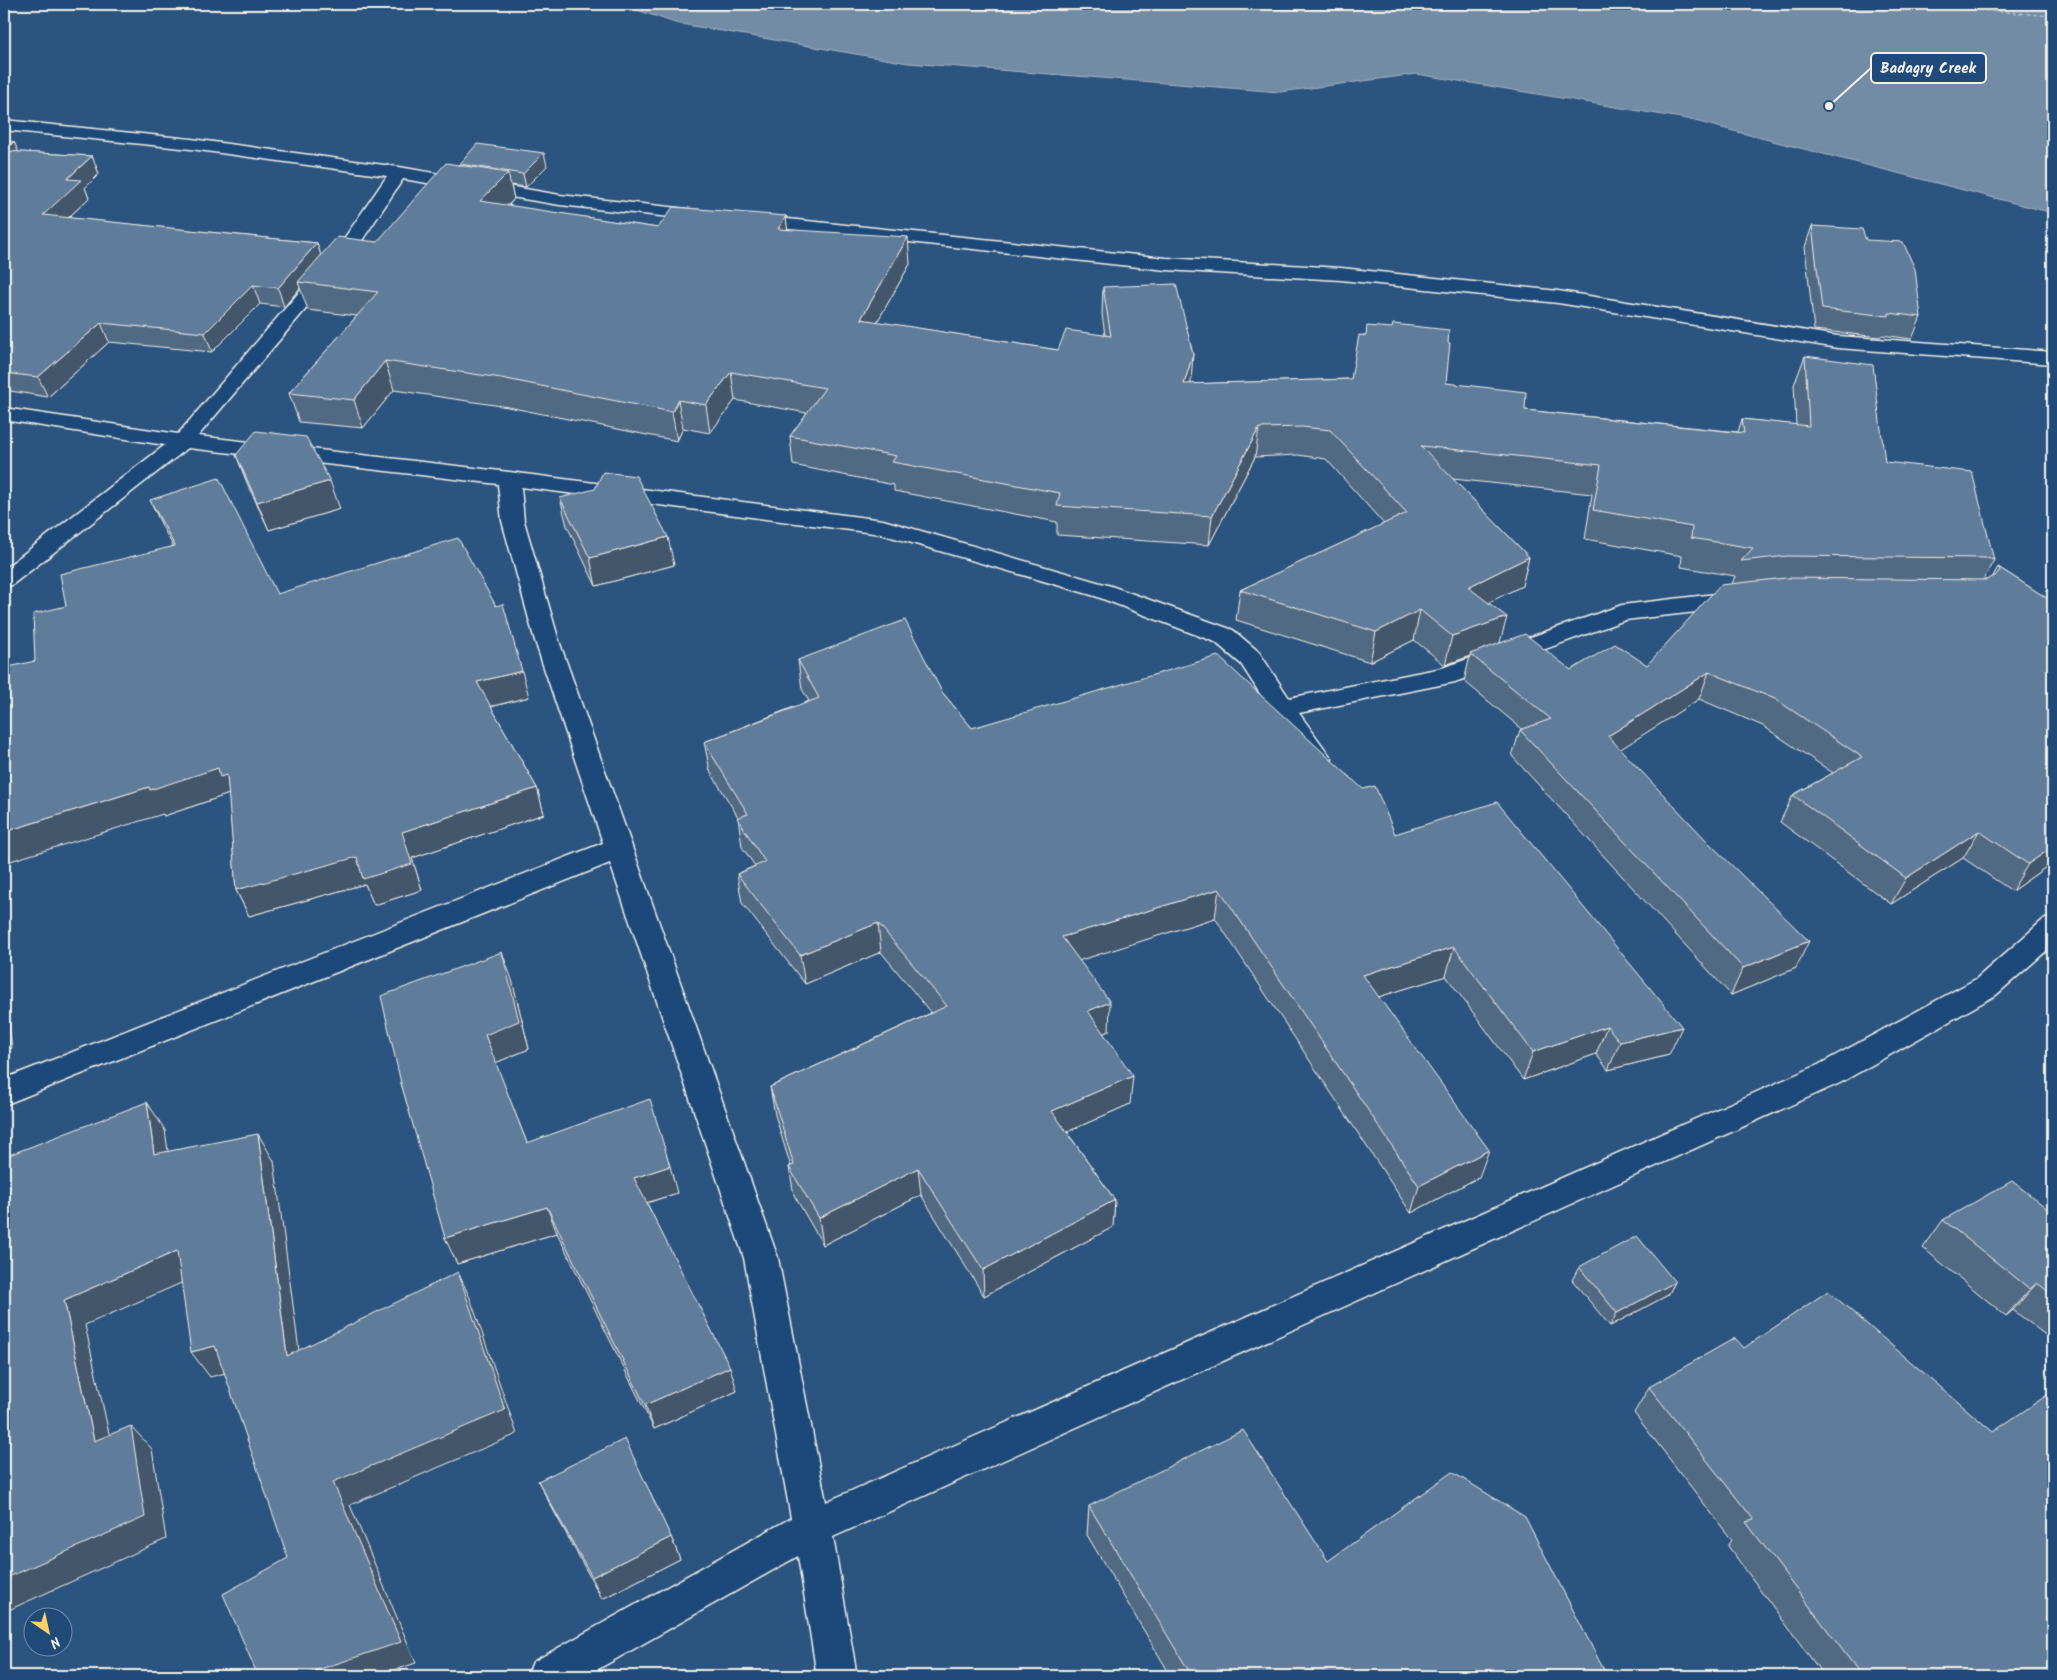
<svg xmlns="http://www.w3.org/2000/svg" width="2057" height="1680" font-family="Kalam,sans-serif">
<style>
.water{fill:#738ca6;stroke:#a7b4c0}
.lines{fill:none;stroke-linecap:round;stroke-linejoin:round}
.ferry{stroke:#dadddb;stroke-width:1;stroke-dasharray:4 3;stroke-linecap:butt}
.minor-casing{stroke:#f4f1e8;stroke-width:3}
.minor{fill:#1f4a7a;fill-rule:evenodd}
.wall{fill:#516a84;stroke:#f4f1e8;fill-rule:evenodd}
.shaded-wall{fill:#42566c;stroke:#f4f1e8}
.building{fill:#5e7b9a;stroke:#f4f1e8}
.leader{fill:none;stroke:#f4f1e8;stroke-width:2}
.callout-dot{fill:#f4f1e8;stroke:#1f4a7a;stroke-width:2}
.callout{fill:#1f4a7a;stroke:#f4f1e8;stroke-width:2}
.callout-label{font-size:15px;text-anchor:middle;font-weight:bold;fill:#f4f1e8}
</style>
<rect width="100%" height="100%" fill="#2c5481"/>
<filter id="ink" filterUnits="userSpaceOnUse"><feTurbulence type="fractalNoise" baseFrequency=".02" numOctaves="2"/><feDisplacementMap in="SourceGraphic" scale="10" xChannelSelector="R" yChannelSelector="G"/><feConvolveMatrix kernelMatrix="1 2 1 2 8 2 1 2 1" color-interpolation-filters="sRGB"/></filter>
<g filter="url(#ink)">
<polygon class="water" points="620,4 2053,4 2053,213 1687,119 1417,74 1280,92 908,63 675,23"/>
<g class="lines">
<polyline class="ferry" points="1908,4 2053,16"/>
<defs>
<g id="minor">
<polygon points="4,120 191,139 399,167 560,195 706,211 712,212 715,216 712,220 706,221 560,205 403,179 355,251 198,436 509,472 883,520 1111,586 1233,630 1259,652 1289,698 1442,668 1622,605 1741,591 1749,594 1753,599 1749,604 1741,607 1625,620 1455,682 1299,713 1332,759 1328,766 1319,768 1310,766 1273,714 1241,664 1215,642 1095,596 881,534 521,487 524,521 559,641 778,1258 826,1502 1818,1065 1976,979 2043,920 2053,917 2053,945 1996,995 1840,1083 833,1537 857,1676 817,1676 798,1556 586,1676 527,1676 533,1662 791,1518 744,1258 610,863 4,1105 4,1079 603,843 535,641 502,521 498,484 188,448 12,585 4,587 4,569 165,445 4,420 4,408 178,434 341,243 387,176 191,149 4,130"/>
<polygon points="749,215 1166,258 1341,268 1558,291 1838,336 2053,352 2053,364 1838,348 1558,303 1341,280 1166,270 743,224 740,220 743,216"/>
</g>
</defs>
<use href="#minor" class="minor-casing"/>
<use href="#minor" class="minor"/>
</g>
<g class="wall">
<path d="M 4,141 L 14,142 L 18,152 L 92,156 L 99,174 L 85,188 L 89,198 L 68,218 L 317,243 L 321,256 L 377,242 L 460,165 L 460,164 L 547,166 L 526,187 L 511,185 L 514,199 L 508,206 L 658,228 L 786,216 L 787,230 L 910,264 L 877,322 L 1058,350 L 1105,335 L 1102,314 L 1103,287 L 1191,382 L 1190,384 L 1351,379 L 1448,343 L 1446,383 L 1525,410 L 1738,432 L 1742,419 L 1796,425 L 1794,385 L 1805,356 L 1885,462 L 1994,560 L 1983,580 L 1986,580 L 1992,578 L 1998,567 L 2053,602 L 2053,862 L 2012,891 L 1963,858 L 1891,904 L 1780,822 L 1793,795 L 1833,773 L 1763,726 L 1699,699 L 1620,749 L 1796,968 L 1731,995 L 1512,756 L 1520,730 L 1522,729 L 1464,681 L 1470,656 L 1445,665 L 1414,640 L 1370,662 L 1236,620 L 1240,590 L 1384,524 L 1326,459 L 1298,455 L 1255,457 L 1209,545 L 1057,535 L 1057,522 L 894,491 L 894,485 L 793,465 L 790,436 L 807,413 L 735,400 L 710,433 L 683,428 L 677,441 L 508,407 L 394,390 L 363,428 L 299,422 L 289,393 L 357,316 L 308,310 L 300,288 L 284,307 L 260,304 L 212,352 L 109,342 L 48,397 L 4,390 ZM 1453,479 L 1592,494 L 1585,539 L 1682,556 L 1681,567 L 1735,576 L 1732,584 L 1647,665 L 1571,670 L 1500,643 L 1488,602 L 1522,586 L 1529,557 Z"/>
<polygon points="1812,226 1866,240 1921,317 1912,339 1882,335 1880,337 1814,330 1805,247"/>
<polygon points="236,455 340,509 269,530 247,483"/>
<polygon points="560,498 674,565 596,586 567,526"/>
<polygon points="150,500 277,594 529,697 491,707 537,788 544,814 412,858 422,890 374,905 365,884 249,916 236,890 229,794 164,816 35,661 66,606 173,546 162,526"/>
<polygon points="798,660 942,692 972,728 1395,834 1669,1055 1608,1070 1596,1054 1523,1080 1446,976 1378,997 1479,1177 1411,1213 1215,918 1079,960 1109,1031 1103,1033 1130,1104 1067,1132 1115,1200 1113,1227 984,1296 921,1195 823,1245 794,1195 789,1167 791,1167 775,1115 770,1087 931,1013 881,952 805,984 742,903 737,874 755,866 742,847 738,817 710,771 704,742 809,701 802,689"/>
<polygon points="512,980 529,1049 495,1063 527,1143 677,1193 647,1203 737,1391 654,1429 557,1233 457,1264 401,1083"/>
<polygon points="2053,1213 2053,1341 2013,1310 2006,1316 1923,1248 1943,1220"/>
<polygon points="1579,1267 1675,1282 1668,1295 1610,1326 1572,1280"/>
<polygon points="1744,1348 2046,1618 2053,1676 1824,1676 1728,1546 1732,1540 1634,1413 1649,1387"/>
<polygon points="538,1481 671,1537 680,1559 602,1599 550,1504"/>
<polygon points="1089,1506 1328,1561 1607,1676 1171,1676 1087,1535"/>
</g>
<g class="shaded-wall">
<polygon points="14,142 22,160 4,153 4,150"/>
<polygon points="544,153 547,166 526,187 523,174"/>
<polygon points="92,156 99,174 85,188 89,198 51,234 43,215 67,179"/>
<polygon points="508,173 514,199 486,228 480,201"/>
<polygon points="786,216 789,243 778,229"/>
<polygon points="908,237 910,264 863,347 861,319"/>
<polygon points="317,243 323,262 298,282 300,288 284,307 278,288"/>
<polygon points="253,285 260,304 212,352 205,333"/>
<polygon points="101,323 109,342 48,397 38,377"/>
<polygon points="1193,354 1191,382 1182,413 1184,384"/>
<polygon points="385,361 394,390 363,428 354,400"/>
<polygon points="731,372 735,400 710,433 706,405"/>
<polygon points="678,400 683,428 677,441 672,412"/>
<polygon points="1259,428 1255,457 1209,545 1212,516"/>
<polygon points="330,481 340,509 269,530 257,502"/>
<polygon points="668,537 674,565 596,586 590,558"/>
<polygon points="1529,557 1522,586 1461,616 1468,587"/>
<polygon points="1420,610 1414,640 1370,662 1376,632"/>
<polygon points="1507,617 1499,646 1470,654 1470,656 1445,665 1452,636"/>
<polygon points="522,671 529,697 485,708 477,682"/>
<polygon points="1709,672 1699,699 1599,763 1608,736"/>
<polygon points="218,768 227,775 229,794 164,816 163,814 4,863 4,832 149,787"/>
<polygon points="537,788 544,814 412,858 422,890 374,905 365,884 249,916 236,890 402,832"/>
<polygon points="1979,831 1963,858 1891,904 1906,878"/>
<polygon points="2053,847 2053,862 2012,891 2028,864"/>
<polygon points="1219,889 1215,918 1062,966 1062,937"/>
<polygon points="878,923 881,952 805,984 800,955"/>
<polygon points="1809,941 1796,968 1731,995 1743,968"/>
<polygon points="1454,947 1446,976 1356,1004 1363,975"/>
<polygon points="502,952 512,980 529,1049 495,1063 485,1035"/>
<polygon points="4,987 12,1048 4,1052"/>
<polygon points="1110,1002 1109,1031 1087,1040 1088,1011"/>
<polygon points="1607,1026 1596,1054 1523,1080 1533,1052"/>
<polygon points="1682,1027 1669,1055 1608,1070 1620,1042"/>
<polygon points="1133,1076 1130,1104 1051,1139 1052,1111"/>
<polygon points="147,1102 165,1130 172,1180 154,1154"/>
<polygon points="258,1134 274,1161 303,1381 287,1356"/>
<polygon points="1489,1150 1479,1177 1411,1213 1419,1186"/>
<polygon points="670,1166 677,1193 643,1204 634,1178"/>
<polygon points="918,1168 921,1195 823,1245 819,1218"/>
<polygon points="1115,1200 1113,1227 984,1296 983,1270"/>
<polygon points="547,1207 557,1233 457,1264 445,1238"/>
<polygon points="177,1251 195,1277 85,1325 116,1465 94,1441 64,1300"/>
<polygon points="458,1272 470,1298 517,1434 350,1505 416,1663 377,1676 300,1676 333,1482"/>
<polygon points="1675,1282 1668,1295 1610,1326 1617,1313"/>
<polygon points="2037,1283 2013,1310 2006,1316 2030,1289"/>
<polygon points="215,1346 233,1371 210,1377 191,1352"/>
<polygon points="730,1367 737,1391 654,1429 645,1405"/>
<polygon points="131,1426 152,1449 166,1539 4,1612 4,1579"/>
<polygon points="671,1537 680,1559 602,1599 592,1577"/>
</g>
<g class="building">
<polygon points="4,141 14,142 4,150"/>
<polygon points="477,144 544,153 523,174 460,164"/>
<polygon points="4,151 92,156 67,179 81,180 43,215 317,243 278,288 253,285 205,333 101,323 38,377 4,373"/>
<polygon points="446,163 508,173 480,201 658,228 673,207 786,216 778,229 908,237 861,319 1058,350 1066,330 1111,336 1103,287 1176,284 1193,354 1184,384 1351,379 1359,335 1366,336 1367,326 1392,328 1393,324 1449,330 1448,343 1450,343 1446,383 1526,392 1525,410 1744,433 1742,419 1809,426 1805,356 1873,365 1885,462 1972,472 1994,560 1987,558 1787,556 1741,561 1753,548 1691,538 1692,527 1593,510 1601,465 1421,446 1529,557 1468,587 1507,617 1452,636 1420,610 1376,632 1240,590 1407,513 1330,430 1302,427 1259,428 1212,516 1057,506 1060,493 892,462 896,456 790,436 825,388 731,372 706,405 678,400 672,412 501,378 385,361 354,400 289,393 378,292 298,282 337,237 377,242"/>
<polygon points="1812,226 1862,229 1866,240 1903,242 1915,269 1921,317 1889,313 1889,316 1822,309"/>
<polygon points="256,431 306,437 330,481 257,502 236,455"/>
<polygon points="603,472 636,476 668,537 590,558 560,498 595,489"/>
<polygon points="219,478 277,594 458,538 496,606 503,604 522,671 477,682 537,788 402,832 412,864 363,879 357,857 236,890 227,775 220,777 218,768 150,790 149,787 4,832 4,668 35,661 33,614 66,606 60,574 175,546 150,500"/>
<polygon points="1998,567 2053,602 2053,847 2028,864 1979,831 1906,878 1793,795 1862,757 1775,699 1709,672 1608,736 1707,841 1809,941 1743,968 1520,730 1551,719 1470,654 1525,634 1571,670 1615,644 1647,665 1720,585 1786,578 1986,580 1995,576 2000,570"/>
<polygon points="905,620 942,692 972,728 1218,656 1363,789 1375,786 1395,834 1497,802 1682,1027 1620,1042 1607,1026 1533,1052 1454,947 1363,975 1489,1150 1419,1186 1219,889 1062,937 1110,1002 1088,1011 1133,1076 1052,1111 1115,1200 983,1270 918,1168 819,1218 789,1167 794,1165 770,1087 947,1006 878,923 800,955 737,874 765,862 737,818 748,814 704,742 819,698 798,660"/>
<polygon points="502,952 519,1021 485,1035 527,1143 650,1099 670,1166 634,1178 730,1367 645,1405 547,1207 445,1238 401,1083 381,996"/>
<polygon points="147,1102 154,1154 258,1134 287,1356 458,1272 505,1410 333,1482 401,1642 300,1676 258,1676 223,1594 288,1558 215,1346 191,1352 177,1251 64,1300 94,1441 131,1426 145,1517 4,1579 4,1157"/>
<polygon points="2012,1181 2053,1213 2053,1295 2037,1283 2030,1289 1943,1220"/>
<polygon points="1637,1236 1675,1282 1617,1313 1579,1267"/>
<polygon points="1828,1291 1993,1432 2053,1391 2053,1609 2046,1618 2053,1624 2053,1676 1862,1676 1746,1522 1754,1520 1649,1387 1735,1338 1744,1348"/>
<polygon points="1243,1430 1328,1561 1452,1472 1525,1517 1607,1676 1192,1676 1089,1506"/>
<polygon points="625,1439 671,1537 592,1577 538,1481"/>
</g>
</g>
<path class="leader" d="M1829 106L1871 68"/>
<circle class="callout-dot" cx="1829" cy="106" r="5"/>
<rect class="callout" x="1871" y="53" width="115" height="30" rx="5"/>
<g class="callout-label">
<text x="1928" y="73">Badagry Creek</text>
</g>
<rect width="2057" height="1680" fill="none" stroke="#1f4a7a" stroke-width="20"/>
<rect x="10" y="10" width="2037" height="1660" fill="none" stroke="#f4f1e8" stroke-width="2" filter="url(#ink)"/>
<g transform="translate(48 1632) rotate(146)"><circle r="24" fill="#1f4a7a" stroke="#748da6"/>
<path d="M0-4L9 19L0 12L-9 19Z" fill="#ffd166"/>
<text y="-8" font-size="14" font-weight="bold" text-anchor="middle" fill="#f4f1e8">N</text>
</g>
</svg>
